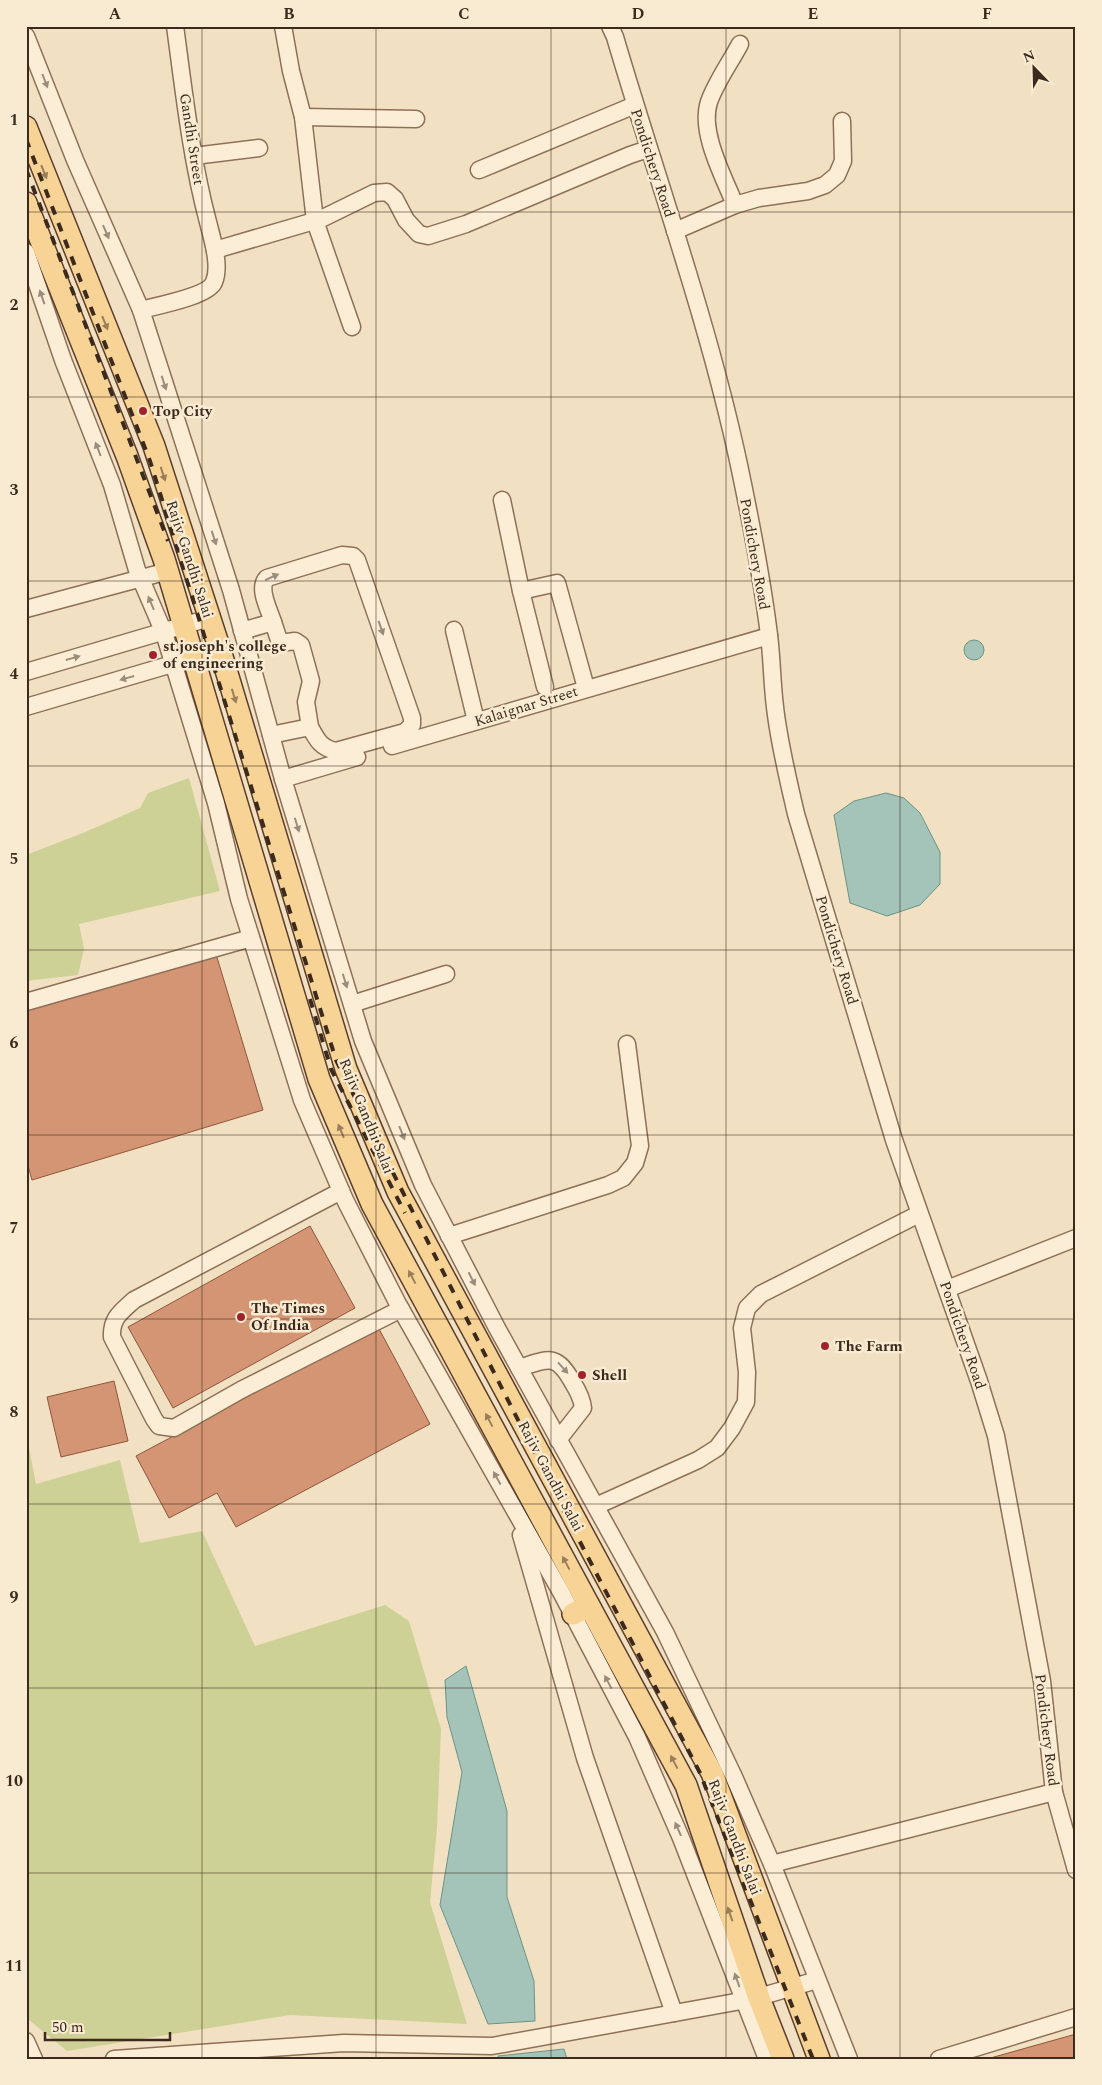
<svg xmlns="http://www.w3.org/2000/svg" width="1102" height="2085" font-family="Spectral,serif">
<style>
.green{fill:#ced195}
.water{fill:#a5c4b9;stroke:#6a9386}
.building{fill:#d39574;stroke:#8f563b}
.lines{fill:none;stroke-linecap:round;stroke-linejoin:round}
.minor-casing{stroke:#8e7057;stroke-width:19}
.major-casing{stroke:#5b3f2c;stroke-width:24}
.minor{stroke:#fceed6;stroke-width:16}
.major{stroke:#f8d396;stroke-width:21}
.rail{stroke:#3c2a1d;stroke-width:4;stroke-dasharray:9 9;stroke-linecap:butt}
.oneway{fill:#9c8c7a}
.oneway2{fill:#9a7e5a}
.grid{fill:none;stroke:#3c2a1d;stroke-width:1;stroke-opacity:0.55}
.poi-dot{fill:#a2222b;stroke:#f8ebd2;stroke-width:2}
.labels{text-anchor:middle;stroke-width:5;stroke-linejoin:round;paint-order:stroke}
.street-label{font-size:15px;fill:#3c2a1d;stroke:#f8ebd2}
.poi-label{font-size:15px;font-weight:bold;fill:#3c2a1d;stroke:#f8ebd2;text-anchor:start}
.neatline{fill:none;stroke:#3c2a1d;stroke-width:2}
.grid-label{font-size:16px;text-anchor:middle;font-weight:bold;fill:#3c2a1d}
</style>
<rect width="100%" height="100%" fill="#f2e0c2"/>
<g class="green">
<polygon points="189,778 220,891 79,924 84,949 78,975 26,981 26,855 83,833 140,808 148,793"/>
<polygon points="26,1432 36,1484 120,1460 140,1543 202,1531 255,1646 385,1605 409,1621 441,1729 437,1828 430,1902 467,2024 290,2015 67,2051 28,2019"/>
</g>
<g class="water">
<circle cx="974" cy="650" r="10"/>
<polygon points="886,793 904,798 920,813 940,852 940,884 920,905 887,916 850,903 834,815 854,801"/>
<polygon points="466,1666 507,1811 507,1897 534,1981 535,2021 488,2024 440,1905 462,1772 447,1717 445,1680"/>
<polygon points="564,2049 567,2059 499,2059 498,2056"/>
</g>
<g class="building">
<polygon points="216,954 263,1110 32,1180 26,1159 26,1011"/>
<polygon points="310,1226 355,1308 173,1408 128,1327"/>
<polygon points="378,1327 430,1424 236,1527 217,1493 169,1518 136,1456"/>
<polygon points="114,1381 128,1441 61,1457 47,1397"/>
<polygon points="1076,2034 1076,2059 987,2059"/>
</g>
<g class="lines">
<defs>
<g id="minor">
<polyline points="283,26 291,71 303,117 315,221 352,327"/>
<path d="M 610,26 L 615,37 C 657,180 708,320 739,465 C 751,522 762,578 769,635 C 772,659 772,683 775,707 C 779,743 788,779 796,814 L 894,1140 L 979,1381 L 996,1436 L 1042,1681 L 1054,1792 L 1076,1870"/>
<polyline points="26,36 75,160 141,310 231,590 283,779 363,1041 423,1185 497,1328 665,1632 734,1777 772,1864 849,2059"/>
<polyline points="303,117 416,119"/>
<polyline points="194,156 259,148"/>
<polyline points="479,170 635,105"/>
<path d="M 735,205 C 724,177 699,132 709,102 C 716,82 730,63 740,44"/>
<polyline points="675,231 735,205 759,198 808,191 825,185 837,175 843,161 842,121"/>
<polyline points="215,250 321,219 374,193 387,192 395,199 406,220 419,234 428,236 466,224 630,155 648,149"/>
<polyline points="26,252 63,360 112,485 137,570 164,633 216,803 239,899 302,1100 345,1200 398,1304 561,1592 637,1737 681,1838 767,2059"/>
<path d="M 141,310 C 156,306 209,296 214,282 C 221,266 212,238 208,222 C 191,158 184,92 175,26"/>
<polyline points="502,500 521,591 557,583 586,688"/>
<polyline points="521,591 545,687"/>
<polyline points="26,609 168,571"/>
<polyline points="273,622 280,643 295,641 301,645 311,681 306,702 310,727"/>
<polyline points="454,630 476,721"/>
<path d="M 242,631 L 273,622 C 269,609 257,588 267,578 L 342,555 L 353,556 L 357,560 L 412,718 L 412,725 L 405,732 L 336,751 C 321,748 317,740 310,727 L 271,735"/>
<polyline points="26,672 209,618"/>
<polyline points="26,707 220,650"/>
<polyline points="392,746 769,636"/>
<polyline points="283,779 357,757"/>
<polyline points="26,1002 251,938"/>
<polyline points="352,1004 446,974"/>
<path d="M 341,1191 L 134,1300 C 121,1312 111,1318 112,1337 L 154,1419 L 159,1426 L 174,1428 L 241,1390 L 401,1309"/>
<polyline points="449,1236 608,1185 623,1178 635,1163 640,1146 627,1044"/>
<polyline points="947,1289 1076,1238"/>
<path d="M 519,1368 C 548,1359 556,1352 573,1383 C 578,1391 582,1398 583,1408 L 558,1440"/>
<polyline points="596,1506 698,1460 717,1448 732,1428 746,1402 747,1372 742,1328 747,1308 761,1294 919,1214"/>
<polyline points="521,1535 585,1758 674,2013"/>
<polyline points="772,1864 1054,1792"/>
<polyline points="26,2041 34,2059"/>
<polyline points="114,2059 344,2043 492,2046 752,1999 817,1980"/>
<polyline points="939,2059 1076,2017"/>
</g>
<g id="major">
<polyline points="26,127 154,446 220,650 346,1069 398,1192 712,1773 819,2059"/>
<polyline points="26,203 127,456 164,559 319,1079 372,1204 686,1785 759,1998 783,2059"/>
<polyline points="573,1614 589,1606"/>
</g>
</defs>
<use href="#minor" class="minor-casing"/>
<use href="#major" class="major-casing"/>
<use href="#minor" class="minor"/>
<use href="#major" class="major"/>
<g class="rail">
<polyline points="26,139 150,461 336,1060 565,1513 700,1773 813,2059"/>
<polyline points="26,169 168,541"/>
<polyline points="310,999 331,1069 405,1213"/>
</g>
</g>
<defs><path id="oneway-solid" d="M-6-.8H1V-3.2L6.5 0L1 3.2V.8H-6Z" transform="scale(1.25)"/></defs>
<g class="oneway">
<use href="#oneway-solid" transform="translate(45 81) rotate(69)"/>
<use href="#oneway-solid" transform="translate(106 232) rotate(66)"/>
<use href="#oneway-solid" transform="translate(42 297) rotate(-109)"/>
<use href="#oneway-solid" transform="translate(164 383) rotate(72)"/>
<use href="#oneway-solid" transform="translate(98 449) rotate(-111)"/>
<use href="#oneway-solid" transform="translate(214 538) rotate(72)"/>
<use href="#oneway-solid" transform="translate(272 577) rotate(-24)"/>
<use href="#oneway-solid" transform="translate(151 603) rotate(-113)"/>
<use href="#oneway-solid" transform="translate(381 628) rotate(71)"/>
<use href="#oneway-solid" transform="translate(73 658) rotate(-16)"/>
<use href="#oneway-solid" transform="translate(127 678) rotate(164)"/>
<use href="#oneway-solid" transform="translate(297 825) rotate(73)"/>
<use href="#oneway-solid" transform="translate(345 981) rotate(73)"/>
<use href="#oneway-solid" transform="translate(402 1133) rotate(68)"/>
<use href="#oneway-solid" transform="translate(472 1279) rotate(63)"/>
<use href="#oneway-solid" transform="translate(563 1368) rotate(48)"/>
<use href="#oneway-solid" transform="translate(497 1478) rotate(-119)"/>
<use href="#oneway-solid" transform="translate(608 1682) rotate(-118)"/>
<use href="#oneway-solid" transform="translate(678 1829) rotate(-114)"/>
<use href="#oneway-solid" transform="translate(737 1980) rotate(-110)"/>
</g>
<g class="oneway2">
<use href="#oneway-solid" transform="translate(44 172) rotate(68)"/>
<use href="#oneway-solid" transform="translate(105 323) rotate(68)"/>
<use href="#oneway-solid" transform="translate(163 474) rotate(72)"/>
<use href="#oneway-solid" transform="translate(234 696) rotate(73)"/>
<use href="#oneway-solid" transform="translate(341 1131) rotate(-113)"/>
<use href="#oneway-solid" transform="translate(412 1277) rotate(-118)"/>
<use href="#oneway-solid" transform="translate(489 1420) rotate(-118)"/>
<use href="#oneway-solid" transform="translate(566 1563) rotate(-118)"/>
<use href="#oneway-solid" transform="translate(674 1762) rotate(-118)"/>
<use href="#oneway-solid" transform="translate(730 1914) rotate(-109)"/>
</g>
<path class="grid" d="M 202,26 L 202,2059M 376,26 L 376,2059M 551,26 L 551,2059M 726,26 L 726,2059M 900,26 L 900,2059M 26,212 L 1076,212M 26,397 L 1076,397M 26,581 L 1076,581M 26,766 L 1076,766M 26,950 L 1076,950M 26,1135 L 1076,1135M 26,1319 L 1076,1319M 26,1504 L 1076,1504M 26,1688 L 1076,1688M 26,1873 L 1076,1873"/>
<g class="poi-dot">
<circle cx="143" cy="411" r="5"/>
<circle cx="153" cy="655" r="5"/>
<circle cx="241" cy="1317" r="5"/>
<circle cx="825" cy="1346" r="5"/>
<circle cx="582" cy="1375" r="5"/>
</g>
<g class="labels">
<g class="street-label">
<text transform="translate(192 139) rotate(81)" y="5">Gandhi Street</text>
<text transform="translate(653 163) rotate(72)" y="5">Pondichery Road</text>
<text transform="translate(755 554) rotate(80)" y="5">Pondichery Road</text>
<text transform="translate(190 559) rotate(72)" y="5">Rajiv Gandhi Salai</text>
<text transform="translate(526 706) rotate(-17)" y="5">Kalaignar Street</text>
<text transform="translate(837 950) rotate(73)" y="5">Pondichery Road</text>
<text transform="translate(367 1116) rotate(68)" y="5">Rajiv Gandhi Salai</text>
<text transform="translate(963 1335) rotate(71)" y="5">Pondichery Road</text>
<text transform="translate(551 1476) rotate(62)" y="5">Rajiv Gandhi Salai</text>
<text transform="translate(1047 1730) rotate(83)" y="5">Pondichery Road</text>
<text transform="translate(735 1837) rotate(69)" y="5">Rajiv Gandhi Salai</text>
</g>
<g class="poi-label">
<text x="153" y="416">Top City</text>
<text x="163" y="651">st.joseph's college<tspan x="163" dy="17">of engineering</tspan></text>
<text x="251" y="1313">The Times<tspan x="251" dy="17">Of India</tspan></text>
<text x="835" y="1351">The Farm</text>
<text x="592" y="1380">Shell</text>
</g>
</g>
<rect width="1102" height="2085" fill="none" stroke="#f8ebd2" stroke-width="55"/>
<g transform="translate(1034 68) rotate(337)" stroke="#f8ebd2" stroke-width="4" paint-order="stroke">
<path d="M0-4L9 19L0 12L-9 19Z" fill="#3c2a1d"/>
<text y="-8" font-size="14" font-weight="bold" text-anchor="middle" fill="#3c2a1d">N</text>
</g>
<path d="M45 2032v8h125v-8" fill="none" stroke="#3c2a1d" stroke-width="2.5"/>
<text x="52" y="2032" font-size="15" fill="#3c2a1d" stroke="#f8ebd2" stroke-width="4" paint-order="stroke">50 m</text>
<rect x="28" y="28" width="1046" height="2030" class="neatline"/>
<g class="grid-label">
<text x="115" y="19">A</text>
<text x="289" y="19">B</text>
<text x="464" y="19">C</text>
<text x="638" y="19">D</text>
<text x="813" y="19">E</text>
<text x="987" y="19">F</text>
<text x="14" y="125">1</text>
<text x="14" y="310">2</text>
<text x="14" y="495">3</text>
<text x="14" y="679">4</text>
<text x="14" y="864">5</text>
<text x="14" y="1048">6</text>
<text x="14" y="1233">7</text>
<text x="14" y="1417">8</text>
<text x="14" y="1602">9</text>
<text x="14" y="1786">10</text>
<text x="14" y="1971">11</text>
</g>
</svg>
